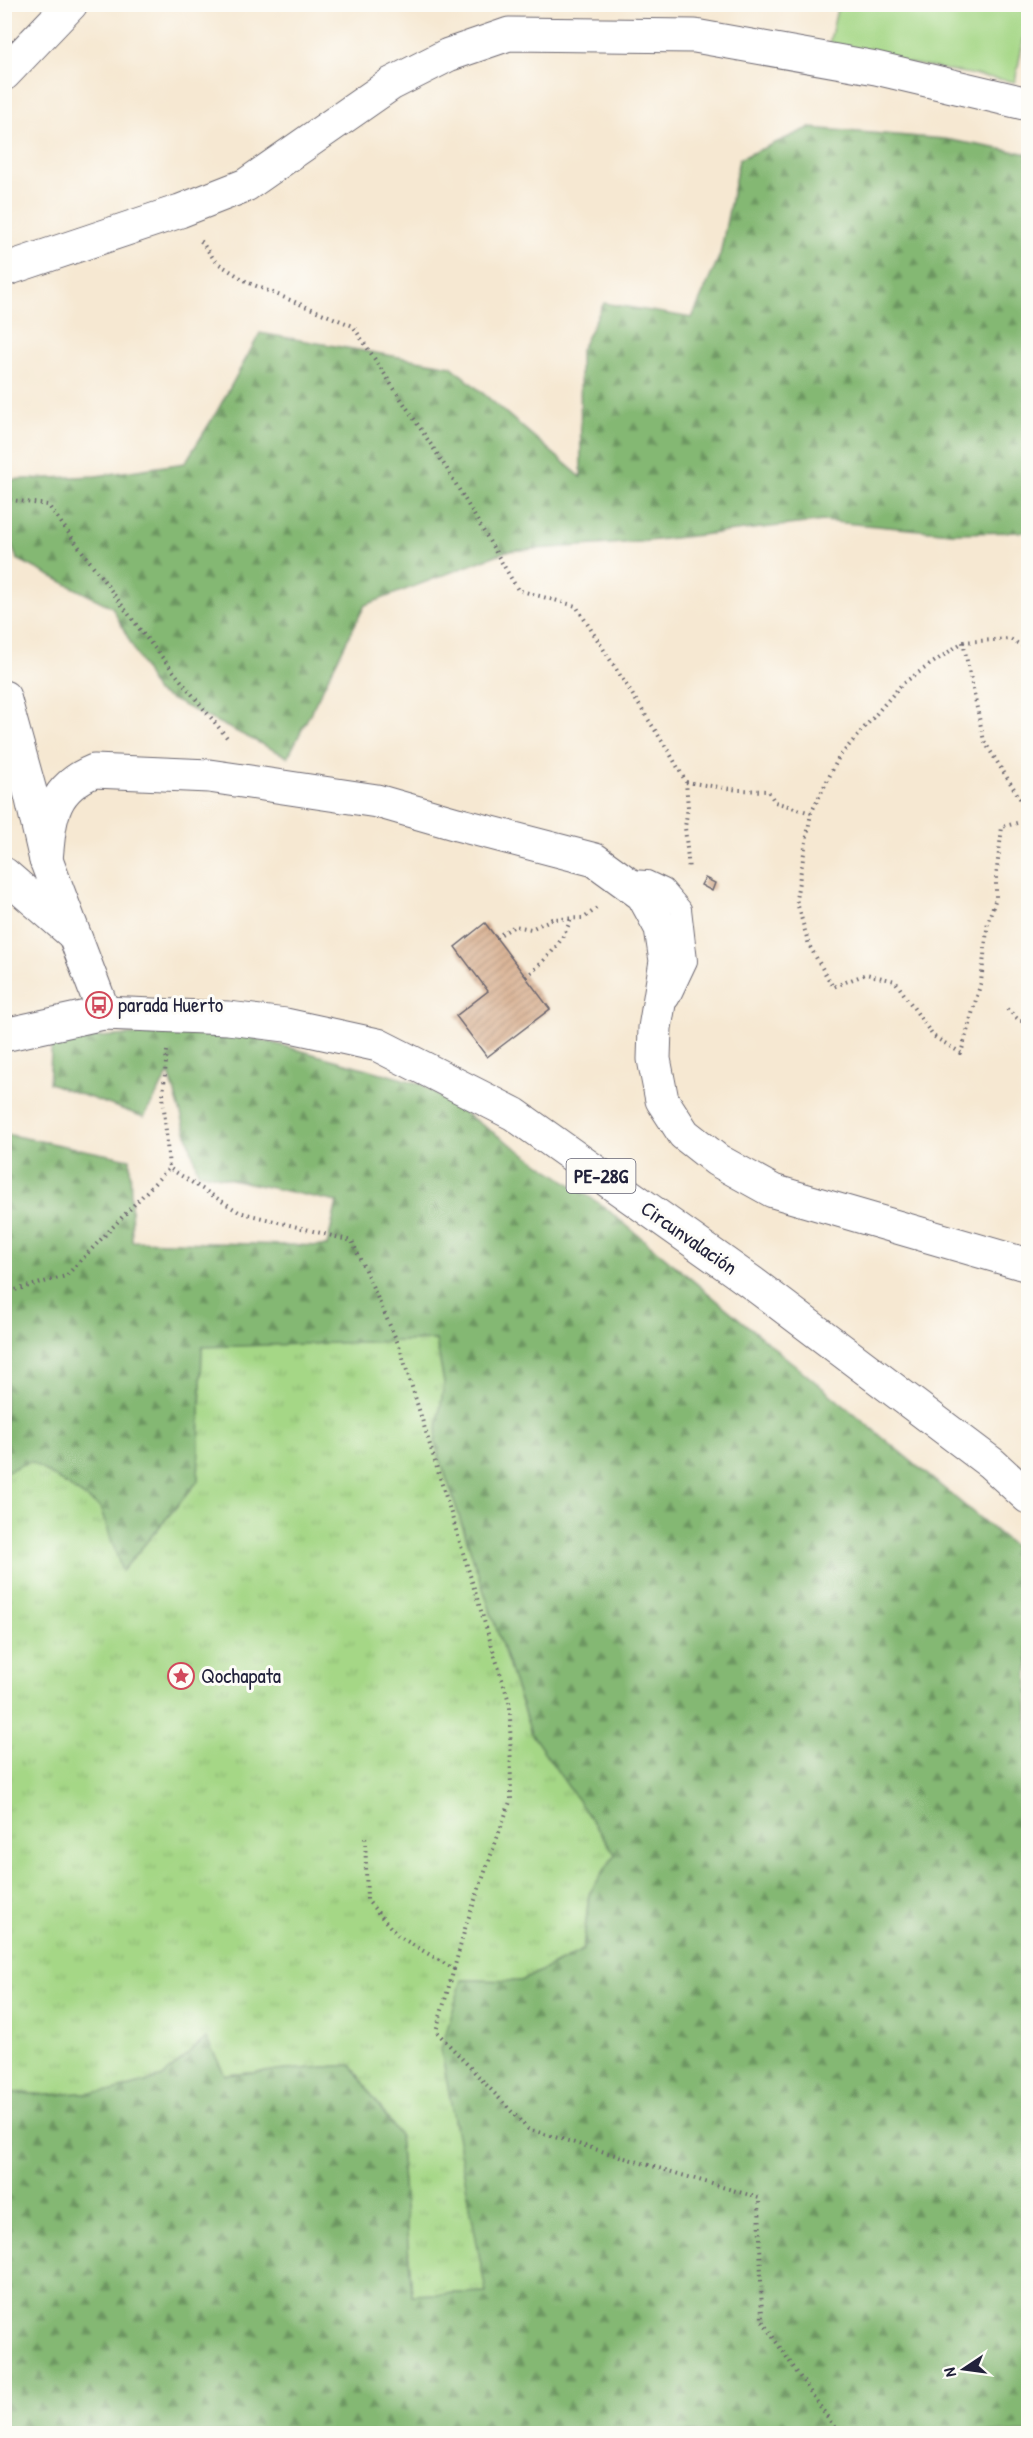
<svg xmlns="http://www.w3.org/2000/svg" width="1033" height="2438" font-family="'Patrick Hand',sans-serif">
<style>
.grass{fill:url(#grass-tufts);stroke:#647c60;stroke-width:1.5}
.forest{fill:url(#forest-firs);stroke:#536d57;stroke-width:1.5}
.pitch{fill:#a5d786;stroke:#647c60;stroke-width:1.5}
.building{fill:url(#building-hatch)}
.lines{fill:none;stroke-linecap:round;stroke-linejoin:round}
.service-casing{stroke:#6c6770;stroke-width:22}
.minor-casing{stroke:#6c6770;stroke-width:35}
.trunk-casing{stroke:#6c6770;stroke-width:35}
.path{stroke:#6c6770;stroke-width:4;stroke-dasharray:1.5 4.5;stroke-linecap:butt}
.service{stroke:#fff;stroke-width:20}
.minor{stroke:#fff;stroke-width:33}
.trunk{stroke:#fff;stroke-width:33}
.labels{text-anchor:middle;stroke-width:6;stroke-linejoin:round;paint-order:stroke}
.shield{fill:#fdfcf7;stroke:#646373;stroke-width:1.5}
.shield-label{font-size:20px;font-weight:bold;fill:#22223b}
.poi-label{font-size:21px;fill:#22223b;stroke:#fdfcf7;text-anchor:start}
.street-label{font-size:21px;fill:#22223b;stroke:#fdfcf7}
</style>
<defs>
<pattern id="grass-tufts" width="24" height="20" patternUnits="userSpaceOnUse" patternTransform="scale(1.5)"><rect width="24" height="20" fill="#a5d786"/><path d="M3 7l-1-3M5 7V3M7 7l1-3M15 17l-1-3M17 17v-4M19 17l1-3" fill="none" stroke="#8eb875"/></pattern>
<pattern id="forest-firs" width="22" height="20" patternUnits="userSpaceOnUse" patternTransform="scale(1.5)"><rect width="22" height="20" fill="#84b873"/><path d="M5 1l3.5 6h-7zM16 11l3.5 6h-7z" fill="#6c9560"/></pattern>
<pattern id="building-hatch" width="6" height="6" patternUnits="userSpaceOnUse" patternTransform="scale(1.5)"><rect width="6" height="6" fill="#d6ab8a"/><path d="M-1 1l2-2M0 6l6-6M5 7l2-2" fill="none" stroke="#ad8b72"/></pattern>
</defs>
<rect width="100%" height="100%" fill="#fdfcf7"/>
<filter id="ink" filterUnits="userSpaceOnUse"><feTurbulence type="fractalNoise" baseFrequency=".0167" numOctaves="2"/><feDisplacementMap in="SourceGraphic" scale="12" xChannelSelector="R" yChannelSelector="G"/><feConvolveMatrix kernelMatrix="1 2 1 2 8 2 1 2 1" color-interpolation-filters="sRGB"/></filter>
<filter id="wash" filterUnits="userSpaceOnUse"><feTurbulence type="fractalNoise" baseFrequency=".008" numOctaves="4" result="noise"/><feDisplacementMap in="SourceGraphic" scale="24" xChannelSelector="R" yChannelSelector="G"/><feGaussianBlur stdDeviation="1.35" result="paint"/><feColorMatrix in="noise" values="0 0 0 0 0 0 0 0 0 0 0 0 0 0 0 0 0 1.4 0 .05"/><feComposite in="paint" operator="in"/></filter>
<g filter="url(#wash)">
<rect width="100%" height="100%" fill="#f6e8d2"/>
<polygon class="grass" points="436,1340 444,1383 435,1443 531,1733 616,1854 589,1894 583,1950 521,1981 463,1980 442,2050 487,2292 412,2295 399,2135 351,2065 225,2075 206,2038 163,2077 113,2091 48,2095 5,2092 4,1472 30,1460 100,1507 123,1570 198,1481 202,1346"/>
<g class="forest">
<polygon points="809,128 945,139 1028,154 1028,532 952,533 823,521 639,542 507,551 365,605 288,757 156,692 112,607 17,559 5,528 5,480 96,476 185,463 216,413 260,333 451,366 581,477 580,351 604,303 692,318 720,255 739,159"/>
<polygon points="223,1029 421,1084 603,1206 1028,1558 1028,2433 5,2433 4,2092 48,2095 113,2091 163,2077 206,2038 225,2075 351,2065 399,2135 412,2295 486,2292 441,2050 462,1980 521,1981 583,1950 589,1894 615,1854 531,1733 435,1443 444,1383 436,1340 202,1347 198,1481 122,1571 100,1507 30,1461 5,1472 5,1134 130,1159 132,1241 327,1246 337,1202 198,1172 169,1073 144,1117 49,1083 52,1040"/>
</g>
<polygon class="pitch" points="838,5 1028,5 1028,17 1015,82 828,49"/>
<g id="blocks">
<g class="building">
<polygon points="705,878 715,883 712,891 701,885"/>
<polygon points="485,923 550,1009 487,1057 456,1016 488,991 455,947"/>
</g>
</g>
</g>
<g filter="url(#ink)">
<use href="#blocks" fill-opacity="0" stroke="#6c6770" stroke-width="1.5"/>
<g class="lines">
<defs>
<polyline id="service" points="630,880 647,881 664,889 681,909 687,961 669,999"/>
<g id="minor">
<polyline points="4,74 71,4"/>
<polyline points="4,270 180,211 246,185 391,84 448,55 509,34 695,36 876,68 1028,104"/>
<polyline points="4,697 31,795 46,860 104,1013"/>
<path d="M 46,860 C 50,819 50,789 94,771 L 209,776 L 377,801 L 457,824 L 595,860 L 643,895 L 661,928 L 666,961 L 655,1028 L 654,1059 L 662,1100 L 684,1134 L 717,1160 L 773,1191 L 1028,1265"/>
<polyline points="4,874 71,932"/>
</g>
<polyline id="trunk" points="4,1035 104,1013 228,1018 286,1025 378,1045 514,1114 751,1282 991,1463 1028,1497"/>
</defs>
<use href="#service" class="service-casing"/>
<use href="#minor" class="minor-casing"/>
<use href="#trunk" class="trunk-casing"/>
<g class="path">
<polyline points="201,241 216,262 249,283 353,326 447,469 518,590 576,606 669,752 686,782 688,807 685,827 689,870"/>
<polyline points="4,499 48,505 144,635 229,740"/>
<polyline points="963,642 984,741 1028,811"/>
<polyline points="1028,649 1010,639 963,642 902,684 839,757 811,813 796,899 809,945 833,987 866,974 895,981 933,1036 961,1053 981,982 988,921 996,898 996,877 1002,827 1028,820"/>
<polyline points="686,782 738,790 768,791 775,802 811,813"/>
<polyline points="1022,934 1028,907"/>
<polyline points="496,937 515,926 531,929 552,919 584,918 597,908"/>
<path d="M 526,977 C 545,961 563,943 571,918"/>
<polyline points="1007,1009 1020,1021 1028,1021"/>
<polyline points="167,1051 163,1096 169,1168 239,1212 352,1241 400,1348 510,1705 511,1799 466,1925 454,1969 398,1936 367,1900 365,1834"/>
<polyline points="4,1293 66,1276 169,1168"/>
<polyline points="454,1969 436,2031 528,2129 759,2198 762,2321 839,2434"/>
</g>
<use href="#service" class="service"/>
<use href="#minor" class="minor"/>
<use href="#trunk" class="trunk"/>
</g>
</g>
<defs>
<symbol id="bus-ring" viewBox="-11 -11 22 22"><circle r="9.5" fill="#fdfcf7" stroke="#d1495b" stroke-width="1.5"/><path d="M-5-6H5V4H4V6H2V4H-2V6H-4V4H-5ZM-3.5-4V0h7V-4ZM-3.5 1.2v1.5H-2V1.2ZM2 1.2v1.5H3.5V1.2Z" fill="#d1495b"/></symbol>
<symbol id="sight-ring" viewBox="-11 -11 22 22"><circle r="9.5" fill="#fdfcf7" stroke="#d1495b" stroke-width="1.5"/><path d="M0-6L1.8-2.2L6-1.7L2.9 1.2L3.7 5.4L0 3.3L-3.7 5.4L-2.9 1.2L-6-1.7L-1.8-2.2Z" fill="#d1495b"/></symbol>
</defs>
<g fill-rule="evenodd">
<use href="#bus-ring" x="84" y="990" width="30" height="30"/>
<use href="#sight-ring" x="166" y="1661" width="30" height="30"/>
</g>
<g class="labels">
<rect class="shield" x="566.5" y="1159" width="69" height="34" rx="4.5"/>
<g class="shield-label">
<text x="601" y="1183">PE-28G</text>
</g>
<g class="poi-label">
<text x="118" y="1012">parada Huerto</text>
<text x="201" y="1683">Qochapata</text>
</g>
<g class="street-label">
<text transform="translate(689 1238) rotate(35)" y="7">Circunvalación</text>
</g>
</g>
<rect width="1033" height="2438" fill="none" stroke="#fdfcf7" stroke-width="24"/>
<g transform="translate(964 2369) rotate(257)" stroke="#fdfcf7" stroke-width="4.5" paint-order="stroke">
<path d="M0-4.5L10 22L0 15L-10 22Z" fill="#22223b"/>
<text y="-9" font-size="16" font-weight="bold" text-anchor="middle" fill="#22223b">N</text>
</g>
</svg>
